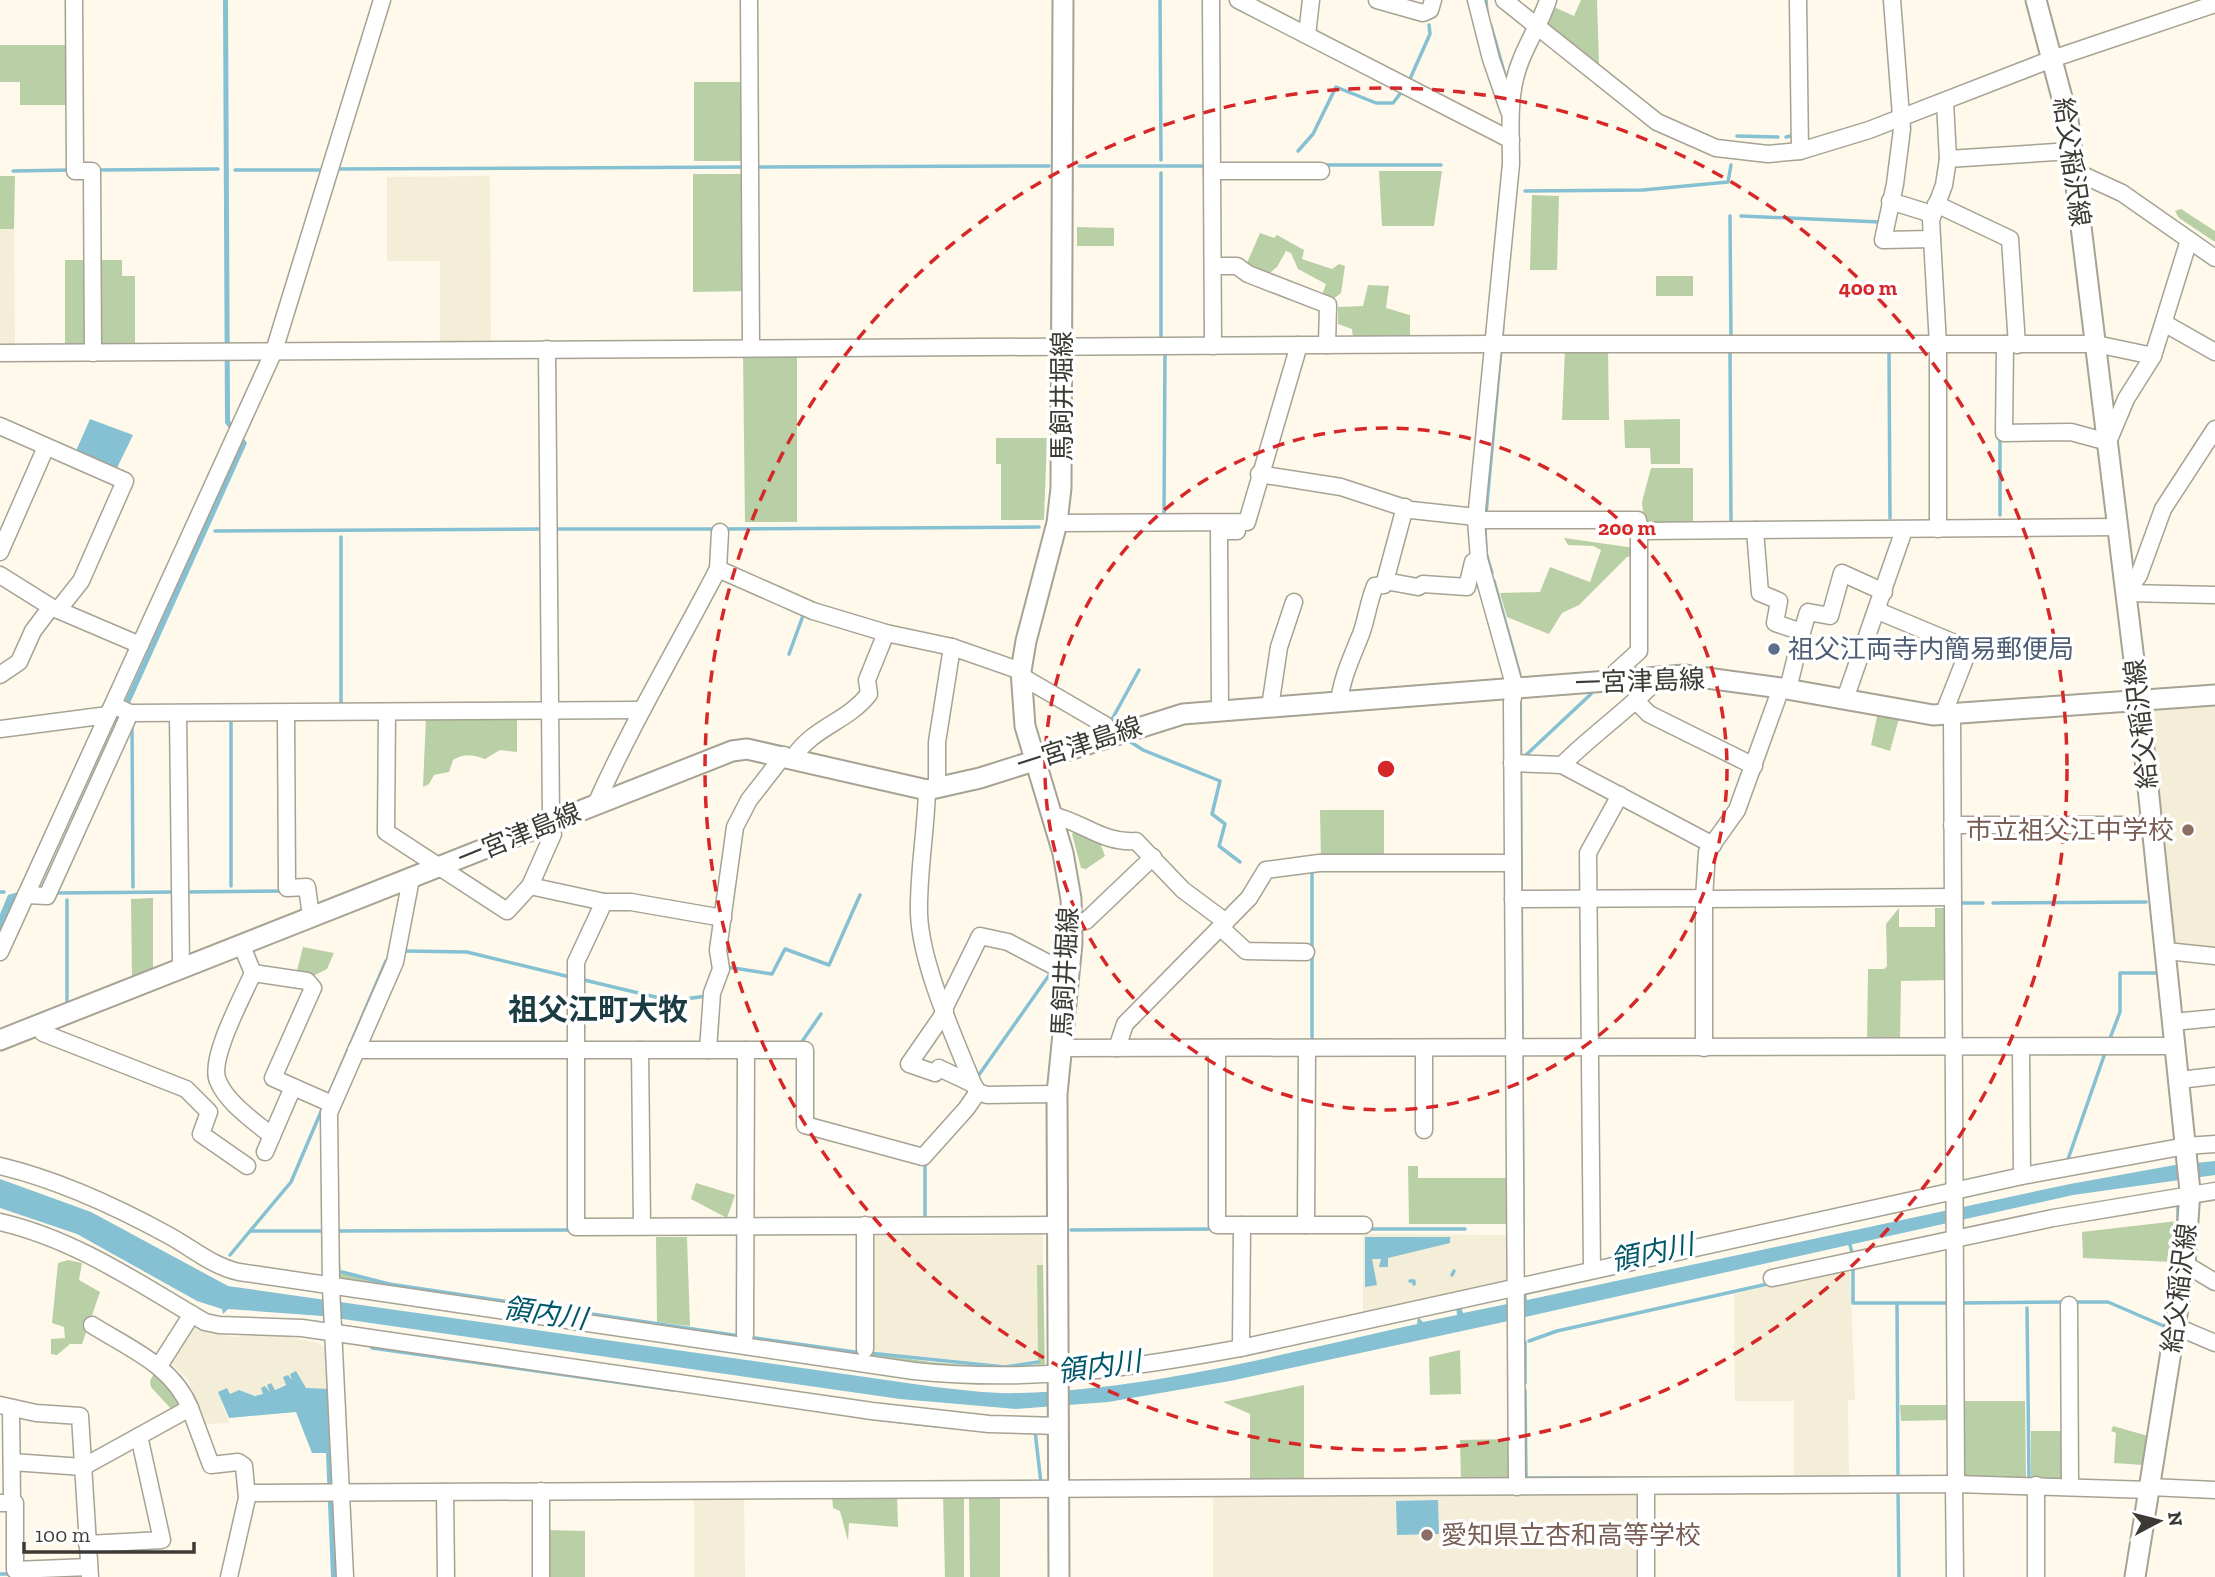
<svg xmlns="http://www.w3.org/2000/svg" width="2215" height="1577" font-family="'Zilla Slab','Noto Sans JP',serif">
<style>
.built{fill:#f4edd7}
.green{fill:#b9cfa6}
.water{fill:#85c0d3}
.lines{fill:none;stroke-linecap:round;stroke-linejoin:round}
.stream{stroke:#85c0d3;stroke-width:3.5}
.minor-casing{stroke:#a6a294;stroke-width:19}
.major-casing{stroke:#a6a294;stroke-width:23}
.minor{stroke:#fff;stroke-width:16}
.major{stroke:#fff;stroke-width:19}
.ring{fill:none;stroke:#d62828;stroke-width:3.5;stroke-dasharray:12 9}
.service-dot{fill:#5c6f8a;stroke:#fff;stroke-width:2.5}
.education-dot{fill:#8d6e63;stroke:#fff;stroke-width:2.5}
.labels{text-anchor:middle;stroke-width:7;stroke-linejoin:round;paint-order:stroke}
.street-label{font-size:26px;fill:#3c3a34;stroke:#fff}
.service-label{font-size:26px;fill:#4e5e75;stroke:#fff;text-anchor:start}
.education-label{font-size:26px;fill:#785e54;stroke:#fff;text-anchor:end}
.water-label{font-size:28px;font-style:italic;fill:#00576a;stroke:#fff}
.quarter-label{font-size:30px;font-weight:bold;fill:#1b3c42;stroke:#fff}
.centre{fill:#d62828;stroke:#fff;stroke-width:3.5}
.ring-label{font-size:21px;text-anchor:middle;font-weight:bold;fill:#d62828;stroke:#fff;stroke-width:7;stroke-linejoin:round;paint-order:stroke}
</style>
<rect width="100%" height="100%" fill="#fef9ea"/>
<g class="built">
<polygon points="490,176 491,344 440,344 440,261 387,261 387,177"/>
<polygon points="0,229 14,229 15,348 0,348"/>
<polygon points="2215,704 2215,951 2174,944 2150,716 2155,708"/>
<polygon points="1363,1234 1510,1235 1510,1281 1363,1312"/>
<polygon points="1043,1235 1043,1265 1037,1265 1038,1359 1005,1365 868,1351 868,1236"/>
<polygon points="1850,1267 1855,1400 1848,1400 1849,1480 1794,1481 1794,1401 1735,1401 1734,1294"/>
<polygon points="193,1325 232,1337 273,1334 316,1342 331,1350 331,1389 309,1389 292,1380 274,1390 271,1383 269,1393 265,1386 264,1394 257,1396 239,1390 230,1394 227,1389 218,1392 229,1423 204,1424 188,1379 168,1361"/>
<polygon points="1640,1491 1642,1577 1213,1577 1213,1492"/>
<polygon points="694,1494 744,1494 745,1577 694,1577"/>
</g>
<g class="green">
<polygon points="1581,0 1597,0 1599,64 1548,24 1554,7 1574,16"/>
<polygon points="0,45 71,45 71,105 20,105 20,82 0,82"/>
<rect x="694" y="82" width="53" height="79"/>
<polygon points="1379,171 1442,171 1434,226 1382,226"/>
<polygon points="693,174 748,174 749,291 693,292"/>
<polygon points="0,176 15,176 14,229 0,229"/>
<polygon points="1532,195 1559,196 1557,270 1530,270"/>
<polygon points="2181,209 2215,231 2215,242 2179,218 2175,211"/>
<polygon points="1077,227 1114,228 1114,246 1077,246"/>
<polygon points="1260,233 1274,238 1277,235 1304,250 1302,259 1332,269 1339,264 1345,266 1341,293 1332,300 1322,295 1326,284 1298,269 1291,253 1286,251 1277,267 1265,277 1247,269 1247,263"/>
<polygon points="65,260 90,260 91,345 65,348"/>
<polygon points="95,260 122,260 122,276 135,276 135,347 98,347"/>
<rect x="1656" y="276" width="37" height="20"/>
<polygon points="1368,285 1389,286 1386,308 1410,315 1410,341 1353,338 1352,329 1338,324 1338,307 1363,306"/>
<polygon points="1565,349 1608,349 1609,420 1562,420"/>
<polygon points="743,352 797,352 797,522 745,522"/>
<polygon points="1680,419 1680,464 1651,464 1650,448 1625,448 1624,420"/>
<polygon points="996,438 1047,438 1044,520 1001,520 1001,464 996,464"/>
<polygon points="1651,468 1693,468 1693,523 1644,523 1642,502"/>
<polygon points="1564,538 1635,548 1636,555 1627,557 1579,605 1562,613 1549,634 1507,617 1500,593 1540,592 1550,567 1590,582 1601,550 1593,546 1568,545"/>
<polygon points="1878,712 1900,715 1890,751 1871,745"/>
<path d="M 426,717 L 514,717 L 517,719 L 517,752 L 500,750 L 485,759 C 473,755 465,753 453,760 L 449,772 L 434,775 L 429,784 L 423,787 Z"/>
<polygon points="1320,810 1384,810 1384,861 1321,861"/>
<polygon points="1079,827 1099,840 1105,856 1086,869 1081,868 1072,834"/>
<polygon points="153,898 153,972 132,980 131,899"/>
<polygon points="1899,908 1899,927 1935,927 1935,908 1950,908 1950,980 1901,981 1900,1044 1867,1044 1868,969 1884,969 1887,966 1886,924"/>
<polygon points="303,947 334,953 327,969 313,976 296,974"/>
<polygon points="1408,1166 1418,1166 1418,1178 1509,1178 1509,1224 1409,1224"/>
<polygon points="696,1183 735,1195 727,1218 691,1199"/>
<polygon points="2177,1221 2173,1262 2083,1258 2082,1232"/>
<polygon points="656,1237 687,1237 690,1326 657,1322"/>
<polygon points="338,1246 341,1272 389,1285 931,1362 1006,1368 1038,1364 1037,1265 1043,1265 1045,1371 977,1373 336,1279"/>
<polygon points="68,1260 82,1263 79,1280 100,1292 82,1344 70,1344 57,1355 51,1354 51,1339 65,1338 64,1327 52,1323 58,1263"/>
<polygon points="1460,1350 1461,1394 1430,1395 1429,1357"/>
<polygon points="154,1373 160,1374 183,1404 173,1411 151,1387 150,1381"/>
<polygon points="1304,1385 1304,1483 1250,1484 1250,1414 1223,1402"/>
<polygon points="1960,1401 2025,1401 2026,1480 1960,1480"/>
<polygon points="1900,1405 1950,1405 1950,1420 1901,1421"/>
<polygon points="2113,1426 2148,1436 2143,1465 2114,1463 2116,1433 2111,1431"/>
<polygon points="2031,1431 2067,1431 2066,1481 2031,1479"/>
<polygon points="1512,1439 1510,1482 1461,1483 1460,1440"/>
<polygon points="897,1493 898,1527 849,1523 848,1541 840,1511 833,1508 832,1494"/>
<polygon points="964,1493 964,1577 945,1577 943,1494"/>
<polygon points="969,1493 1000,1493 1000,1577 970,1577"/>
<polygon points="545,1530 585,1531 585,1577 545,1577"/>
</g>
<g class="water">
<polygon points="223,0 228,0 230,421 247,443 46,890 35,893 42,885 241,444 225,423"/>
<polygon points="90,419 133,435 116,470 76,451"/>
<polygon points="1518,701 1522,701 1525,1279 1521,1279"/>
<polygon points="18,892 16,896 0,930 0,914 8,895"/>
<path d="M 2215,1161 L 2215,1175 L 2073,1195 L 1525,1317 L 1525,1328 L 1513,1320 L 1230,1381 L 1108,1402 L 1016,1409 L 900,1399 L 322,1316 L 228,1309 L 223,1314 L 222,1309 L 197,1301 L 77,1234 L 0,1208 L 0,1179 L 91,1212 L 228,1286 L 935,1387 C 963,1390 991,1394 1019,1393 C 1154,1389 1286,1353 1417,1324 L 1418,1317 L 1423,1322 L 1457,1315 L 1456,1305 L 1460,1304 L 1463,1313 L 1522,1301 L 1522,1289 L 1526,1290 L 1527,1300 L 2070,1184 L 2175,1165 Z"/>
<polygon points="1365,1237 1450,1237 1450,1243 1388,1258 1388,1267 1379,1267 1381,1259 1372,1259 1377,1285 1365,1287"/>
<polygon points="296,1371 306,1388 331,1389 338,1577 331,1577 326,1453 312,1453 296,1412 229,1418 218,1392 227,1388 230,1394 239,1390 255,1396 263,1394 261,1388 265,1386 270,1392 267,1385 271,1383 275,1390 286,1385 283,1377 288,1375 292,1380 290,1374"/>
<polygon points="1438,1500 1439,1534 1397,1535 1396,1501"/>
</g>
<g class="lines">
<g class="stream">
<polyline points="1160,0 1161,160"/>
<polyline points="1486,0 1487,12"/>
<polyline points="1491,26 1506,79"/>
<polyline points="1409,81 1430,34 1429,25"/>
<polyline points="1737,136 1778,137"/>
<polyline points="1786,137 1795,135"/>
<polyline points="1298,151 1313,134 1336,87 1376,103 1393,103 1403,90"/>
<polyline points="1324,165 1441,165"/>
<polyline points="1079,166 1206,166"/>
<polyline points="755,167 1049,166"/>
<polyline points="339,169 745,167"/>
<polyline points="97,170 218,169"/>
<polyline points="235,170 321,170"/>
<polyline points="13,171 70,170"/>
<polyline points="1525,191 1643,190 1728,182 1731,165"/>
<polyline points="1730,216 1731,339"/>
<polyline points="1741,216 1880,222"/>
<polyline points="1161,339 1161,173"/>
<polyline points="1502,339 1503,323"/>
<polyline points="1730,350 1731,523"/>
<polyline points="1889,351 1890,518"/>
<polyline points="1486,514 1501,349"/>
<polyline points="2000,515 2000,436"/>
<polyline points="1164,517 1165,352"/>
<polyline points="1485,525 1486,553 1492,573"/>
<polyline points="557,529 716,529"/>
<polyline points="723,529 1039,527"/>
<polyline points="215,531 542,529"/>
<polyline points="341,537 341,706"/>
<polyline points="1494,581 1520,675"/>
<polyline points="789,654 804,613"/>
<polyline points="1110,723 1139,670"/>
<polyline points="132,726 133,887"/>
<polyline points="1126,739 1143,750 1220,781 1212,814 1225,824 1219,846 1240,862"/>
<polyline points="1526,755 1591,694"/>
<polyline points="231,886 231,717"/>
<polyline points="0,892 4,892"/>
<polyline points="186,892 284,891"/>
<polyline points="54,893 175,892"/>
<polyline points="1958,903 1983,903"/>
<polyline points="1993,903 2146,902"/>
<polyline points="405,951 467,952 570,977"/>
<polyline points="727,967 772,974 785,949 829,965 860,895"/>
<polyline points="580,979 672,1001 706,996"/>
<polyline points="67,1005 67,900"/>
<polyline points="1312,1041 1312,869"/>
<polyline points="2109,1041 2120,1012 2120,973 2157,973"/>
<polyline points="801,1043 821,1014"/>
<polyline points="976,1079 1052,971"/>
<polyline points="329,1094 386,961"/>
<polyline points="2067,1162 2105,1053"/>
<polyline points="925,1221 925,1163"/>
<polyline points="2178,1225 2178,1202"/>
<polyline points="1371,1229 1465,1229"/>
<polyline points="1071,1230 1212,1229"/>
<polyline points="251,1231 323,1231"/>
<polyline points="337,1231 571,1230"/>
<polyline points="1849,1241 1852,1253"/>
<polyline points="230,1255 291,1182 323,1107"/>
<polyline points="2175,1261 2177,1250"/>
<polyline points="1853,1269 1853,1303 1950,1303"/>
<polyline points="342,1272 389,1284 740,1336"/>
<polyline points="1452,1275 1454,1271"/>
<polyline points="1410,1281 1414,1281 1414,1284"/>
<polyline points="2071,1302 2108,1302 2166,1327"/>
<polyline points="1897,1303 1898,1479"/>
<polyline points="1961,1303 2064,1302"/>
<polyline points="2027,1308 2029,1477"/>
<polyline points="748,1337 862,1353"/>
<polyline points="1529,1341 1557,1331 1772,1283"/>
<polyline points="1525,1342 1525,1383"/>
<polyline points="372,1348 673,1390"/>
<polyline points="869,1353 1005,1367 1038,1362"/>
<polyline points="179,1376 188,1390"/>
<polyline points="1525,1390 1526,1478 1652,1478"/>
<polyline points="875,1419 937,1426"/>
<polyline points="1035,1431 1041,1483"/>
<polyline points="1898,1488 1899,1577"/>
<polyline points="0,1574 9,1574"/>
</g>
<defs>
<g id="minor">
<polyline points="74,0 75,171 92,171 93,353"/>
<polyline points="749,0 751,348"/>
<polyline points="1211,0 1213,346"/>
<polyline points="1238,0 1511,140"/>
<polyline points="1377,0 1423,13 1430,10 1433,0"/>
<polyline points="1476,0 1491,59 1509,111"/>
<polyline points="1504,0 1657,122 1716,148 1768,154 1800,151 1869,130 2052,59 2215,4"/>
<polyline points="1798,0 1800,151"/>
<polyline points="1892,0 1902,129 1895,184 1883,240 1932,239"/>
<polyline points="1307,35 1311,0"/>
<polyline points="1948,159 2072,151"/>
<polyline points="1212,171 1321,171"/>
<polyline points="2074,171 2122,193 2215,258"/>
<polyline points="1890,201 1932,214"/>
<polyline points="1936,204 2010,239 2017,345"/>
<polyline points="1213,266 1237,266 1248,274 1328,305 1327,345"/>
<polyline points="2164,323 2215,352"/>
<polyline points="2005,344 2004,433 2071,432 2108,442 2126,399 2153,356 2189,240"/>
<polyline points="547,349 551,821"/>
<polyline points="0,353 1493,344 2096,344 2153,356"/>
<polyline points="0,426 125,481 81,581 58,610"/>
<polyline points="1259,474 1341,487 1411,510 1476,517"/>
<polyline points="1476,520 1638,520 1639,531 2118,527"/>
<polyline points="1057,523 1247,522 1299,345"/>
<polyline points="1938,529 1938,345 1931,220 1944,185 1948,159 1945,102"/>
<polyline points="1755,530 1760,593 1779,601 1775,623 1802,632 1788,689"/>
<polyline points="0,552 46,447"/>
<polyline points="718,569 720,532"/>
<polyline points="0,575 51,607 140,645"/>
<polyline points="1385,581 1418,587 1423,584 1467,587 1473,562 1479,559"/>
<polyline points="2126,593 2139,575 2163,509 2215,429"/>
<polyline points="2126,593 2215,595"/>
<polyline points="1878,611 1969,649 1943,715"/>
<polyline points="1802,632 1808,612 1830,616 1842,573 1884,592"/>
<polyline points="0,675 19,662 33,631 51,607"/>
<polyline points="1021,676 1105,725 1105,736"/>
<polyline points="1617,680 1616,672 1639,651 1639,531"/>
<polyline points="1845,699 1904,530"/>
<polyline points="1636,701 1649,714 1754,766"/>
<path d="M 1339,702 C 1342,677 1352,657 1361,634 C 1367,618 1368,603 1375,586 L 1384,585 L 1405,507"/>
<polyline points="113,705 130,713 641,710"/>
<polyline points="1270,707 1279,647 1294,602"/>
<polyline points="1220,711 1219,531 1237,531"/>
<polyline points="387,712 386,832 507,911 530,886 604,902 631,902 723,918"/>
<polyline points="178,713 181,967"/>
<polyline points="286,713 287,888 307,887 311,917"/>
<polyline points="1952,715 1956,1484"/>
<polyline points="0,729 108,715"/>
<path d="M 793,758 C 814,726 846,723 869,694 L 867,680 L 886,633"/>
<polyline points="1512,763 1562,765 1713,845"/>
<path d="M 1562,765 C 1591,736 1624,713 1653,684 L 1652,677"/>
<polyline points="937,789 937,742 952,647"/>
<path d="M 927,790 C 926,831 918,873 919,914 C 921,965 954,1036 973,1084 L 978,1092 L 987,1095 L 1057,1094"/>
<path d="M 596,804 C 632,723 677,648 718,569 L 813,611 L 886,633 L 952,647 L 1021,671"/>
<path d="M 1051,815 C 1082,821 1103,844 1136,841 L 1183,890 L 1226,922"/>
<polyline points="1952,825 2152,825"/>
<polyline points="530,886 553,834 548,822"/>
<polyline points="26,895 47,896 130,713"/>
<polyline points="1513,899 1704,898 1707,852 1737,810 1781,688"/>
<polyline points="1704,899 1952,897"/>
<polyline points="604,902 576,962 576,1227 1056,1225"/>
<polyline points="1071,922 1086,921 1153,857"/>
<polyline points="1221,928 1246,951 1306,952"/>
<polyline points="241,944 253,973 307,981 313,988 273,1078 332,1104"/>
<polyline points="2166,951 2215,956"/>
<polyline points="0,952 274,351 382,0"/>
<path d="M 253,973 C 243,996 208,1060 218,1081 C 227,1103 254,1121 272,1136"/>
<polyline points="944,1009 980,936 1008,942 1069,974"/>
<polyline points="945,1012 909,1064 935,1073 939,1068 973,1084"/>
<polyline points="2173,1022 2215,1018"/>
<polyline points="38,1024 43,1033 186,1089 209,1112 201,1134 247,1166"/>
<polyline points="1061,1048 2176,1046"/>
<polyline points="1117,1048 1125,1024 1249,898 1266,870 1319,863 1513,863"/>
<polyline points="1217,1048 1217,1225 1364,1225"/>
<polyline points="1424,1048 1424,1130"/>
<polyline points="1704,1048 1704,898"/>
<polyline points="2021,1048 2022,1176"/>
<polyline points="356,1050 805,1050 805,1125 923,1157 966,1109 978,1092"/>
<polyline points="640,1050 642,1226"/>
<polyline points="708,1050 712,993 721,969 718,950 735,827 749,800 784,755"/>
<polyline points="2179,1080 2215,1076"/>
<polyline points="265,1152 293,1087"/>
<path d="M 0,1166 C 59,1180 115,1206 168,1235 C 192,1248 212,1266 239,1272 L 914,1371 C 1030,1383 1127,1369 1241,1348 L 2022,1176 L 2186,1146 L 2215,1144"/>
<path d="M 0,1222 C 75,1239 140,1284 205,1322 L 219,1325 L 302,1328 L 872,1411 L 989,1424 L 1058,1426"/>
<polyline points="865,1225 865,1349"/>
<polyline points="1306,1225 1307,1048"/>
<polyline points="2185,1264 2215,1282"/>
<polyline points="1592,1270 1588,853 1620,795"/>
<polyline points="1772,1278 2053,1218 2215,1191"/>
<polyline points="2069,1305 2070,1486"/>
<polyline points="2175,1326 2215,1343"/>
<polyline points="745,1335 746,1050"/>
<polyline points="1241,1348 1242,1225"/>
<polyline points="159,1366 192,1314"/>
<polyline points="0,1405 36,1413 80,1416 90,1577"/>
<polyline points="11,1408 12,1503"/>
<polyline points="190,1408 211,1465 238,1462 244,1466 247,1498 229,1577"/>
<path d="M 12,1462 L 83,1467 L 190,1408 C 172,1365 130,1349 92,1325"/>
<polyline points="1954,1484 1955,1577"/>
<polyline points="2036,1485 2036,1577"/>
<path d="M 1517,1487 L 1512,702 L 1515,688 L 1479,559 L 1476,520 L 1511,164 C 1511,130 1507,93 1521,60 C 1529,39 1541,22 1548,0"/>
<polyline points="1646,1487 1646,1577"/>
<polyline points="2150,1487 2215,1490"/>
<polyline points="541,1491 541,1577"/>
<polyline points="445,1492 446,1577"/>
<polyline points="247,1493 1956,1484 2149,1490"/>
<polyline points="0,1503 15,1503 15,1570 89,1567"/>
<polyline points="87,1544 162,1540 139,1436"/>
<polyline points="345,1577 331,1287 329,1113 395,962 410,884 408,880"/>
</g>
<g id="major">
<polyline points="2036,0 2068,120 2139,701 2190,1191 2185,1264 2135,1577"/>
<polyline points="0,1040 732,751 747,749 927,790 980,778 1183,714 1684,675 1781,688 1933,715 2215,695"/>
<polyline points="1059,1577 1057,1094 1072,943 1071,899 1063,853 1025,726 1021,671 1026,641 1057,523 1061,488 1063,0"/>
</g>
</defs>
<use href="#minor" class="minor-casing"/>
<use href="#major" class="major-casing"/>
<use href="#minor" class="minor"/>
<use href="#major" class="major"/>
</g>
<g class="ring">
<circle cx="1386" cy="769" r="341"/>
<circle cx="1386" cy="769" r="681"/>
</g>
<circle class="service-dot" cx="1774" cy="649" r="7"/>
<g class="education-dot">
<circle cx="2188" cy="830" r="7"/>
<circle cx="1427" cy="1535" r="7"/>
</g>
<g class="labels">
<g class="street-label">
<text transform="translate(2072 162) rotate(82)" y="9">給父稲沢線</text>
<text transform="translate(1062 396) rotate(-90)" y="9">馬飼井堀線</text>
<text transform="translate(1640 681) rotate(-2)" y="9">一宮津島線</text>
<text transform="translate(2141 724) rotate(-96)" y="9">給父稲沢線</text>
<text transform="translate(1079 745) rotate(-18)" y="9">一宮津島線</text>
<text transform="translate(519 835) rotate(-22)" y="9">一宮津島線</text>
<text transform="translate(1065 972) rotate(-87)" y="9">馬飼井堀線</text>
<text transform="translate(2179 1288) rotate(-83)" y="9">給父稲沢線</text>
</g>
<g class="service-label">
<text x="1788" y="658">祖父江両寺内簡易郵便局</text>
</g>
<g class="education-label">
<text x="2174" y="839">市立祖父江中学校</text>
<text x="1441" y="1544" text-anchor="start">愛知県立杏和高等学校</text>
</g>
<g class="water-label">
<text transform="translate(1652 1252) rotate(-12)" y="10">領内川</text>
<text transform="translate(545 1313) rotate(8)" y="10">領内川</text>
<text transform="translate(1099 1366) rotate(-8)" y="10">領内川</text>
</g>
<g class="quarter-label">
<text x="598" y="1020">祖父江町大牧</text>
</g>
</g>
<circle cx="1386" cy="769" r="10" class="centre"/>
<g class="ring-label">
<text x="1868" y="295">400 m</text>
<text x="1627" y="535">200 m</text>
</g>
<g transform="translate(2159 1521) rotate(83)" stroke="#ffffff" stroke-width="5" paint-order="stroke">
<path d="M0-5L12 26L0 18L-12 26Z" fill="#3c3a34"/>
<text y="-10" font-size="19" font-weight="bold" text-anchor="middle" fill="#3c3a34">N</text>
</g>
<path d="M24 1542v10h170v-10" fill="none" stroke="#3c3a34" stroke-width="3.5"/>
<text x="35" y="1542" font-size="21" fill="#3c3a34" stroke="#ffffff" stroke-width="5" paint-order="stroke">100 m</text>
</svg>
